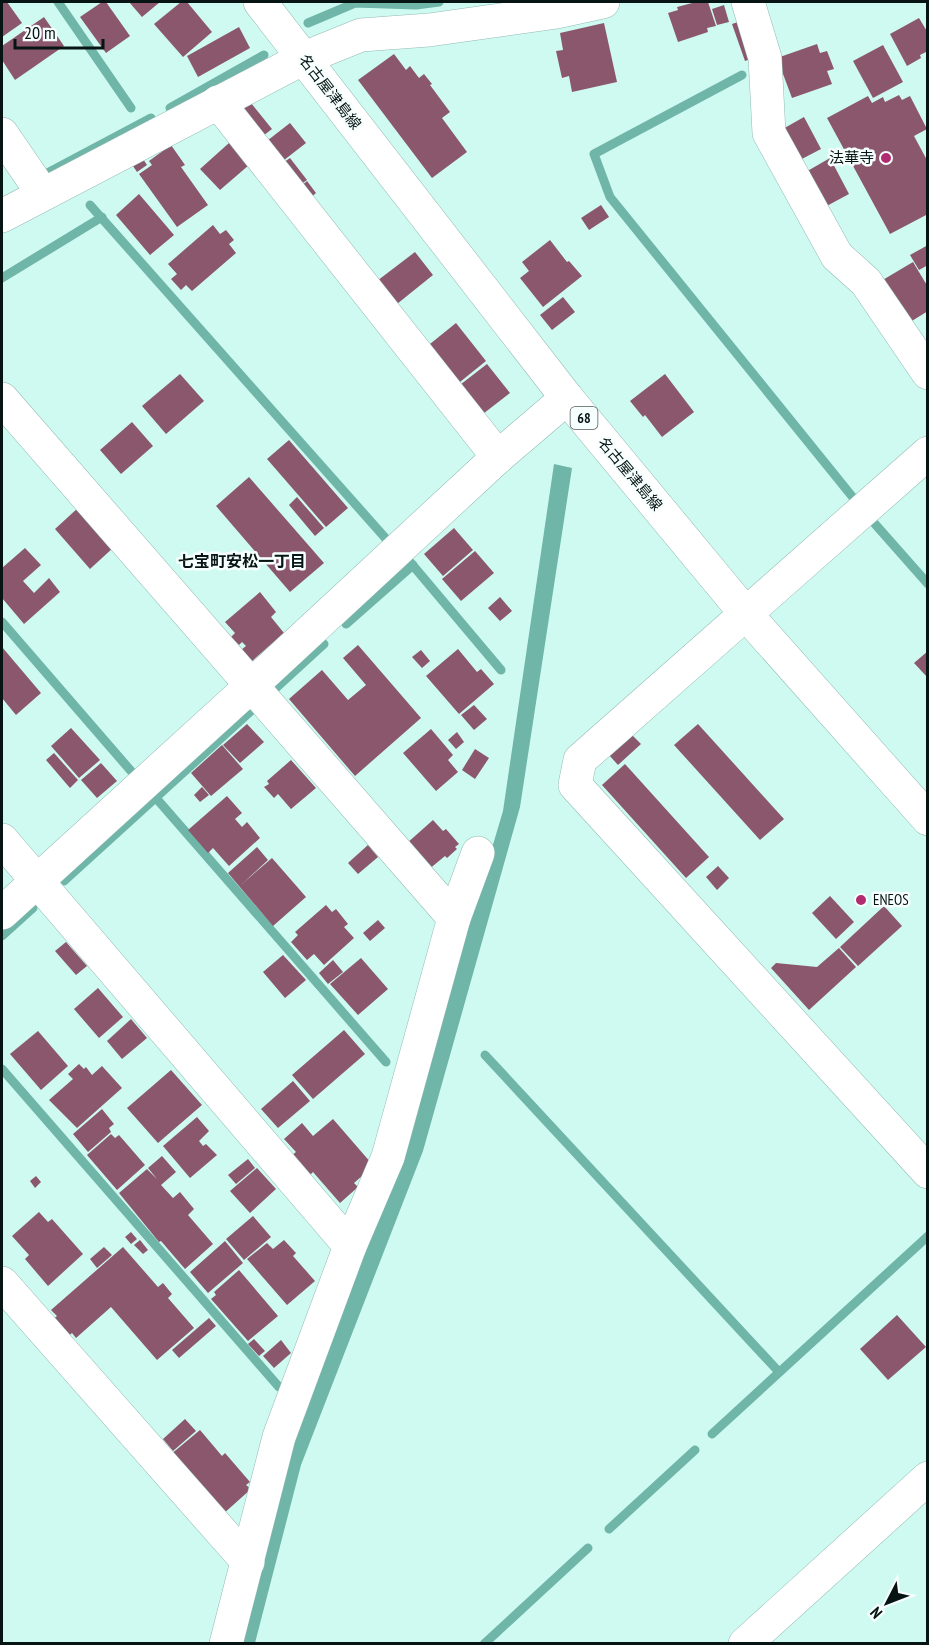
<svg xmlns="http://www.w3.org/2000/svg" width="929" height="1645" font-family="'PT Sans Narrow','Noto Sans JP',sans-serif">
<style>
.water{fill:#6fb5a8}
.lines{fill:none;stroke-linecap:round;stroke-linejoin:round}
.stream{stroke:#6fb5a8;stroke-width:9}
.building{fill:#8b576c}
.minor-casing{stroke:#92bbb3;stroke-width:34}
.major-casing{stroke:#92bbb3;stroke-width:34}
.minor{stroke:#fff;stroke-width:33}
.major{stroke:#fff;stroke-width:33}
.poi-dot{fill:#b12b70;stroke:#f6fffd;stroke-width:2}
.labels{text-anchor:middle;stroke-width:5;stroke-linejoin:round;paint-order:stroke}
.shield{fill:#f6fffd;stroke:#4e5b59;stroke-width:1.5}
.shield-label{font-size:14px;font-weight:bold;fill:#061513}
.street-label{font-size:15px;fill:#061513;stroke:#f6fffd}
.poi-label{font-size:15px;fill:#061513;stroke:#f6fffd;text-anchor:end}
.neighbourhood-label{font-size:16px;font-weight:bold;fill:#061513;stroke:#f6fffd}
</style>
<rect width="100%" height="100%" fill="#cffaf1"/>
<polygon class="water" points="554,464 572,468 520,807 423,1151 301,1465 255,1643 237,1644 288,1448 398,1164 503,811"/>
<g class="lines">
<g class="stream">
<polyline points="58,2 131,108"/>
<polyline points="308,23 355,3 416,5 439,2"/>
<polyline points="742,75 594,154 610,197 855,500"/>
<polyline points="170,108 264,55"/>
<polyline points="38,178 151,118"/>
<polyline points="90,205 388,541"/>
<polyline points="2,278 102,217"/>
<polyline points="875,524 928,584"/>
<polyline points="410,562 501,670"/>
<polyline points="2,622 131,771"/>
<polyline points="346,624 413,565"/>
<polyline points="276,688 324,644"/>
<polyline points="156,798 386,1062"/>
<polyline points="64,881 251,711"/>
<polyline points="2,936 33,908"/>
<polyline points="485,1055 779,1372"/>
<polyline points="2,1069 279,1387"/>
<polyline points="712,1434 928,1236"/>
<polyline points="609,1529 695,1450"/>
<polyline points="484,1644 588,1548"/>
</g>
</g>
<g class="building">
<polygon points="2,2 7,2 22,23 2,37"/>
<polygon points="102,2 106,2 130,36 106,53 80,17"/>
<polygon points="129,2 160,2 142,17"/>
<polygon points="181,2 187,2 212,32 183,57 154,24"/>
<polygon points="696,2 708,2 716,26 707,28 708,32 678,42 668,13 678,10 677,7"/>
<polygon points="724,5 729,22 717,25 712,9"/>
<polygon points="44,17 64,46 15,80 2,60 2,46"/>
<polygon points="919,18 928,33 928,51 920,55 921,58 907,66 890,34"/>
<polygon points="747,19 760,56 745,61 732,24"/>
<polygon points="604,23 617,82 572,92 569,76 562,78 556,51 563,50 560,33"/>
<polygon points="239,27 250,48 198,77 187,56"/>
<polygon points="817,44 820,53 827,51 834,69 827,71 832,84 792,98 777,58"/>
<polygon points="883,45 903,82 873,98 853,61"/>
<polygon points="394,54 406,70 410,66 419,78 424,74 432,84 430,85 450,112 442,118 467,152 432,178 358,80"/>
<polygon points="899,95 902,100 910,96 927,129 914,136 928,162 928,214 890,234 827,118 868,96 872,103 883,97 885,102"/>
<polygon points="247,98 272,129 259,139 234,108"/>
<polygon points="804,117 821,149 798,161 781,130"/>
<polygon points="290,123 306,143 279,164 263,144"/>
<polygon points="229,143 249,165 220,190 200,169"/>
<polygon points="171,145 185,165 181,167 208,205 177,227 139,174 152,165 149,161"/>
<polygon points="141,156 147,165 137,172 131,163"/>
<polygon points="290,158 307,180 297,187 280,165"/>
<polygon points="830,158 849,194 823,208 804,173"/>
<polygon points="307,181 316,193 308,200 299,188"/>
<polygon points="139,194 174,235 150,255 116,215"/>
<polygon points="601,205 609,217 589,230 581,218"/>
<polygon points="213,225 220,234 226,230 234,240 229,244 236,253 192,291 186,285 181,290 171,279 177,274 168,264"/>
<polygon points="550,240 567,262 569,261 582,276 543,307 520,278 529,271 522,262"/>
<polygon points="928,245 928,265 919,270 910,255"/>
<polygon points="415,252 433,275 392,308 373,284"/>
<polygon points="913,262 928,287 928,311 907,324 881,281"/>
<polygon points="563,297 575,312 552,330 540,315"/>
<polygon points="456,323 486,361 455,386 425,348"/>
<polygon points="487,364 510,393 479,417 456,388"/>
<polygon points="180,374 204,401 166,434 142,406"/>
<polygon points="665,374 694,412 662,437 645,415 643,417 630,401"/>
<polygon points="132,422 153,446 121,474 100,450"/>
<polygon points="289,440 348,508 326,527 267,459"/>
<polygon points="249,477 324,563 290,592 216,506"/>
<polygon points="297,497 324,528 315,536 289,505"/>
<polygon points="79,507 114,547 90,569 55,529"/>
<polygon points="454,528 473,550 443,576 424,554"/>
<polygon points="25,548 41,565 23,581 34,593 49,578 60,592 24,624 2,598 2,568"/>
<polygon points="475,551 494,573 461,601 442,579"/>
<polygon points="260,592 276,612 271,617 284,633 251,662 241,650 246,646 242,642 239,645 231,637 235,633 225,622"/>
<polygon points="500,597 512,611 500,621 488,608"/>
<polygon points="358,645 421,718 355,776 289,699 322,670 348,700 366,685 343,658"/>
<polygon points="2,647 41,693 16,715 2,698"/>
<polygon points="458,649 477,672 481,669 494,684 459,714 426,676"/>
<polygon points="421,650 430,661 422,668 412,657"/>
<polygon points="928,651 928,678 914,663"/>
<polygon points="474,705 487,719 474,730 461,715"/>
<polygon points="247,724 264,742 240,763 223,745"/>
<polygon points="698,724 784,819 760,840 674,745"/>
<polygon points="71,728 100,760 79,778 51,746"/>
<polygon points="431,729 453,755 448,760 458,772 436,791 403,753"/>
<polygon points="457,732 464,742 456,749 448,740"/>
<polygon points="632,735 641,744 618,765 609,755"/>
<polygon points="222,745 243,769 211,796 191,773"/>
<polygon points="475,749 489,758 475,779 462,770"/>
<polygon points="54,753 78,780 70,788 46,760"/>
<polygon points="291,760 316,788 291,809 278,794 274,798 264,787 269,784 267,781"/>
<polygon points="101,763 117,781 97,798 81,780"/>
<polygon points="625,764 709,857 686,878 602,785"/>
<polygon points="202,787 209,795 200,802 194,795"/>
<polygon points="227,796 242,813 235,819 242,827 247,822 260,838 229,866 213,848 208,853 188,830"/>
<polygon points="433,820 443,831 446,829 459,844 455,847 457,849 447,858 445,856 428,870 406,844"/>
<polygon points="368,845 378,857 358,874 348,863"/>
<polygon points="257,847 268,860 242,884 272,858 306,897 273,926 228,873"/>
<polygon points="718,866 729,878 717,890 706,877"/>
<polygon points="830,896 854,922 836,939 812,913"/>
<polygon points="326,905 332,912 336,909 348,924 344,927 354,938 324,965 314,954 307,960 291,942 298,935 295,932"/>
<polygon points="884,906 902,926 858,966 840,947"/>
<polygon points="378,920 385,928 370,941 363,933"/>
<polygon points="66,942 87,966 76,975 55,951"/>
<polygon points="839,948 856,967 809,1010 771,968 776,963 817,967"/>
<polygon points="283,955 306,980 285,998 263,972"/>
<polygon points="361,958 388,989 358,1015 330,984"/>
<polygon points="333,960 343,972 328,984 319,973"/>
<polygon points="98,988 123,1017 99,1038 74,1009"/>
<polygon points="131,1019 147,1038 122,1059 107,1041"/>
<polygon points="344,1030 365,1054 313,1099 292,1075"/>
<polygon points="38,1031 68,1066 41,1090 10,1054"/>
<polygon points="79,1064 84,1069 86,1067 92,1075 102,1066 122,1088 77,1128 49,1100 73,1079 68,1074"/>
<polygon points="171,1070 202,1105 158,1143 127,1108"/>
<polygon points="293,1081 310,1101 278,1128 261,1109"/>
<polygon points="102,1109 114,1124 109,1128 111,1132 88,1152 73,1134"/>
<polygon points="197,1117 209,1131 199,1141 203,1146 206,1144 217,1155 190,1178 163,1146"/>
<polygon points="333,1119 372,1164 370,1169 354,1183 358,1187 340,1203 313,1172 309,1176 291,1156 296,1152 284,1139 302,1123 313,1136"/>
<polygon points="111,1134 115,1138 119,1135 145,1165 117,1190 87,1155"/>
<polygon points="162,1156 176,1172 161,1185 173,1198 180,1192 194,1209 188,1215 213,1244 185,1269 161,1241 159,1242 119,1193 147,1169 157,1179 148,1168"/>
<polygon points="248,1159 255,1168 236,1184 228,1175"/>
<polygon points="257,1168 276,1189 250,1213 230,1191"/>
<polygon points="36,1176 41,1182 35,1188 30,1181"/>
<polygon points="39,1212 48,1222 52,1219 83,1254 48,1286 25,1259 29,1255 12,1236"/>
<polygon points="253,1216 271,1237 244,1260 226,1239"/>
<polygon points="131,1232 137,1239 131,1244 125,1237"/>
<polygon points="140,1240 148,1250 143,1254 134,1245"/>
<polygon points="284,1240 296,1253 293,1256 315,1281 287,1305 247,1259 267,1243 273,1249"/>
<polygon points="225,1241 243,1263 208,1293 190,1272"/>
<polygon points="104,1247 112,1255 97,1268 90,1259"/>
<polygon points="123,1247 158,1287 163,1283 172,1294 168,1298 194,1328 157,1360 111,1307 76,1338 72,1333 65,1339 50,1322 57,1316 51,1310"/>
<polygon points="239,1270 278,1316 248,1341 211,1299 216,1295 214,1292"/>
<polygon points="897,1315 926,1347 888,1380 860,1349"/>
<polygon points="209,1318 216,1326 179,1358 172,1350"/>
<polygon points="254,1339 265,1351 259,1356 248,1344"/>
<polygon points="281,1340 291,1353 274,1368 263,1356"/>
<polygon points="185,1419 196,1431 173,1451 163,1439"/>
<polygon points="200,1430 222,1456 225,1453 250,1482 246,1485 251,1489 222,1515 170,1455"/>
</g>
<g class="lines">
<defs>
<g id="minor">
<polyline points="748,2 765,58 769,133 837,256 866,282 928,373"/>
<polyline points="218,102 498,457"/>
<polyline points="2,134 43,194"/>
<polyline points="2,216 304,58 361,35 429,30 557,12 603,2"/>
<polyline points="2,399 454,918 388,1157 350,1246 279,1437 226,1644"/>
<polyline points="928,453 580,760 575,785 928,1172"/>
<polyline points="2,840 350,1246"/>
<polyline points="2,913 252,685 498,457 567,398"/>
<polyline points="454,918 478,853"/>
<polyline points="2,1283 248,1562"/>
<polyline points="745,1644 928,1478"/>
</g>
<polyline id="major" points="260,2 567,398 746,614 928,819"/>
</defs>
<use href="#minor" class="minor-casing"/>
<use href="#major" class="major-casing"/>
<use href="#minor" class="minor"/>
<use href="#major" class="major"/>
</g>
<g class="poi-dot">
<circle cx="886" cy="158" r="6"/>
<circle cx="861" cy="900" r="6"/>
</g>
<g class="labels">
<rect class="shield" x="570.5" y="407" width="27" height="22" rx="4.5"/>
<g class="shield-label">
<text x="584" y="423">68</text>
</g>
<g class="street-label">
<text transform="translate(330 92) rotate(52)" y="5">名古屋津島線</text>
<text transform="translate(630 474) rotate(50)" y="5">名古屋津島線</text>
</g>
<g class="poi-label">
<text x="874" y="163">法華寺</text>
<text x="873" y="905" text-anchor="start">ENEOS</text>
</g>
<g class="neighbourhood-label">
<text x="242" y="567">七宝町安松一丁目</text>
</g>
</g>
<rect width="929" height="1645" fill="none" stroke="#061513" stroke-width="6"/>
<g transform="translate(887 1603) rotate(228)" stroke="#f6fffd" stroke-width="4.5" paint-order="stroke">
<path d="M0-4.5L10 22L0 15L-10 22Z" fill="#061513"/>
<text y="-9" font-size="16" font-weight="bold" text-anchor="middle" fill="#061513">N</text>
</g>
<path d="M15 39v9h88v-9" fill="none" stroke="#061513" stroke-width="3"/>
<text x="24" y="39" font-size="18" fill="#061513" stroke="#f6fffd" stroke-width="4.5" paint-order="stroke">20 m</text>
</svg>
